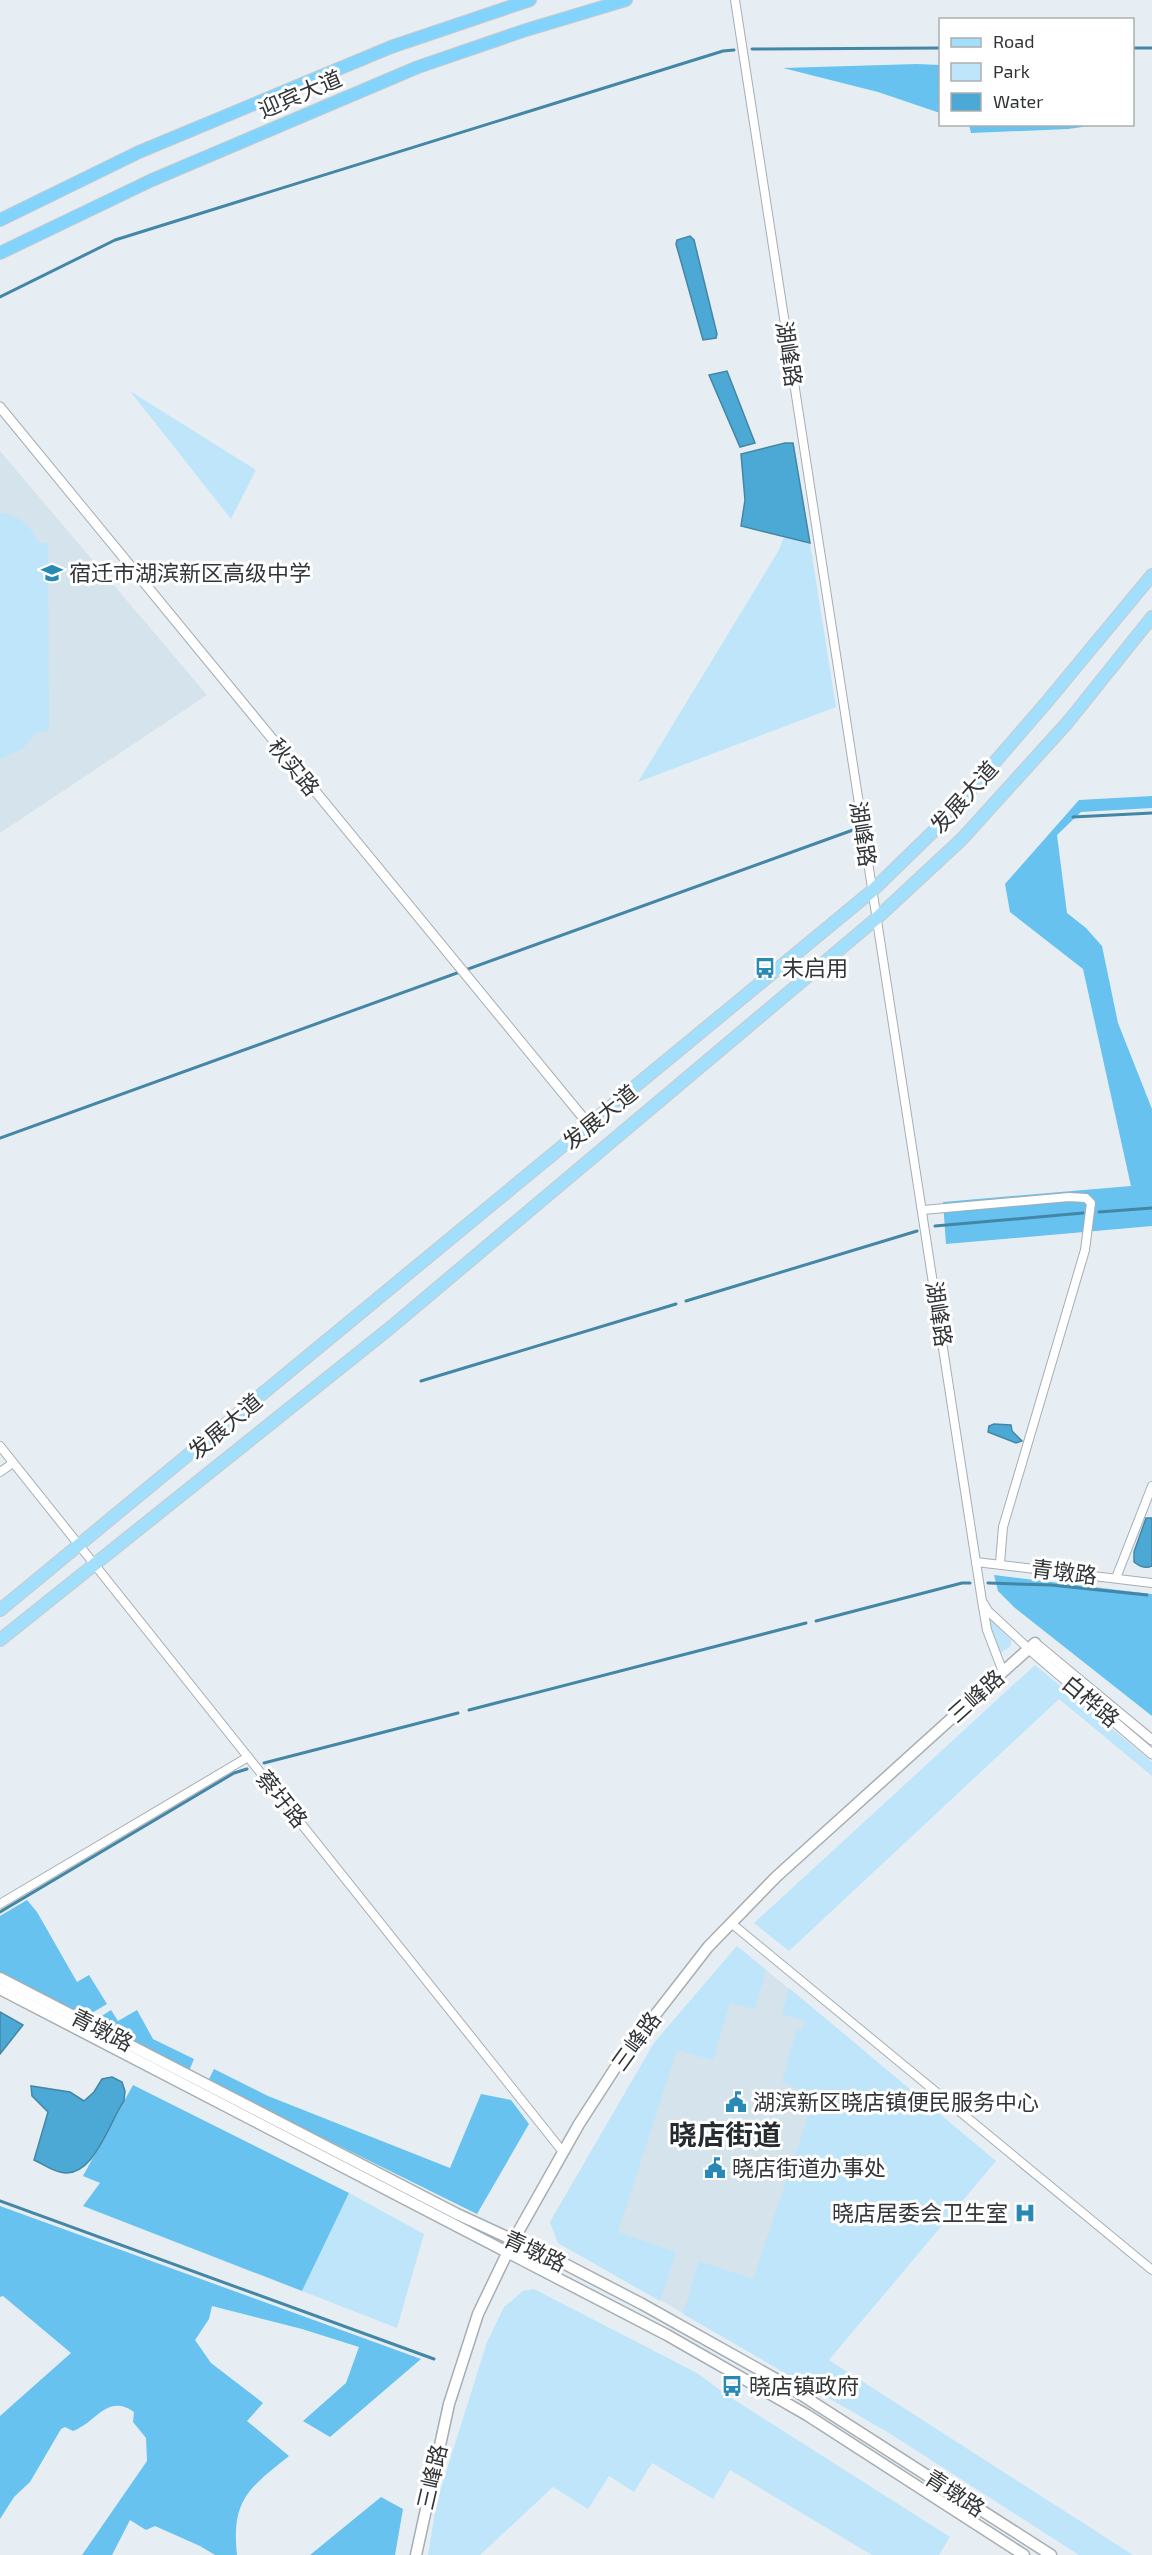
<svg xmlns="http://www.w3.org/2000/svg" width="1152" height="2555" font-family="'Exo 2','Noto Sans SC',sans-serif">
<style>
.built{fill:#d4e3ec}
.green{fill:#bfe5fa}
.forest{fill:#67c2ef}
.water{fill:#4ca8d4;stroke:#4486a5;stroke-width:1.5}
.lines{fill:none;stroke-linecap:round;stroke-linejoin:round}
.stream{stroke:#4486a5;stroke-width:3}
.minor-casing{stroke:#a6aeb3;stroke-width:10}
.tertiary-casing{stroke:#a6aeb3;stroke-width:11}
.secondary-casing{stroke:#a6aeb3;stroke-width:13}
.primary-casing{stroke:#cacacb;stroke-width:14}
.trunk-casing{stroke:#cacacb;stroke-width:14}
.minor{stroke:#fff;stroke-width:8}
.tertiary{stroke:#fff;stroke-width:9}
.secondary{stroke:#fff;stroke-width:10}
.primary{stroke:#a1dffd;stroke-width:12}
.trunk{stroke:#82d4fc;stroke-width:12}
.labels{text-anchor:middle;stroke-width:6;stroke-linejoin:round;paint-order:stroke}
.street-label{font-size:22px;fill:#323537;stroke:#fff}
.poi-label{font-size:22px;fill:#323537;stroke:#fff;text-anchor:start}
.district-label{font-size:28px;font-weight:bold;fill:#252b2f;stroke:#fff}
</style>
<rect width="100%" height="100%" fill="#e6eef3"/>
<g class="built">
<polygon points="0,451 207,695 0,833"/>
<polygon points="737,1946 861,2048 747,2349 558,2243 550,2222 654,2043"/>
</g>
<g class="green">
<polygon points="130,391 256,470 231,519"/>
<path d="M 0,513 C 19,515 31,526 38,543 L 48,543 L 49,731 L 36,732 L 23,748 L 0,759 Z"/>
<polygon points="784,537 810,543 836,707 638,782 779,550"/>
<polygon points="989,1618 1011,1640 1011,1646 1001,1653 989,1624"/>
<polygon points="1035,1665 1152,1762 1152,1776 1059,1699 789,1951 754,1923"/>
<polygon points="737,1946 766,1970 755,2009 730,2003 713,2060 677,2050 618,2232 676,2252 660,2301 558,2243 550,2222 654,2043"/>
<polygon points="789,1988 996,2161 829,2360 1133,2555 1079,2555 889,2433 683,2314 699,2261 753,2279 815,2096 782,2082 797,2029 802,2031 805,2021 782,2014"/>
<polygon points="349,2193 424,2234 397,2328 302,2291"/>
<polygon points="534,2289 697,2373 728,2396 950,2537 939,2555 872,2555 730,2470 713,2499 652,2463 634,2492 609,2476 588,2509 553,2487 480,2555 428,2555 437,2501 487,2342 504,2307 523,2291"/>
</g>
<g class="forest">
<polygon points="917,64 940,65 940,113 878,92 783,68"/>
<polygon points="1104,124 1068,129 971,133 969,125"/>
<polygon points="1152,796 1152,808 1081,812 1057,835 1067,913 1086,928 1102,946 1118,1023 1152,1109 1152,1226 946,1244 943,1202 1131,1186 1083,969 1010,912 1005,884 1079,800"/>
<polygon points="994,1575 1152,1594 1152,1716 1015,1608 998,1591"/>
<polygon points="27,1900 37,1912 77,1982 89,1975 107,2004 85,2017 0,1973 0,1916"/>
<polygon points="111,2010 118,2021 137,2010 153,2039 194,2059 189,2071 94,2021"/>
<polygon points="214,2069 268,2096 450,2168 481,2094 511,2100 529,2124 477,2214 208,2081"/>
<polygon points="133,2085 349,2193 302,2291 83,2206 100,2183 83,2176"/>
<path d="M 0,2206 L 421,2359 L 330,2437 L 303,2421 L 346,2383 L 359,2347 L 302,2329 L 212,2306 L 209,2319 L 195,2340 L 211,2363 L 263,2403 L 247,2421 L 289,2456 C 249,2488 231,2500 237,2555 L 215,2555 L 200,2546 L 155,2526 L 146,2530 L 130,2520 L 112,2555 L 82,2555 L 147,2461 L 146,2438 L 133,2422 L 134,2412 C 107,2393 96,2423 73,2431 L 65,2427 L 61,2429 L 30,2482 L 14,2497 L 0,2519 L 0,2416 L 71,2353 L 3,2296 L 0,2297 Z"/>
<polygon points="381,2497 403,2509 395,2555 310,2555"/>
</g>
<g class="water">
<polygon points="690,236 694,240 717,334 716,338 703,340 676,244 677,240"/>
<polygon points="727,371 755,443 740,447 709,375"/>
<polygon points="785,443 793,443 810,543 741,526 745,500 741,454"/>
<polygon points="994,1424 1011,1425 1012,1431 1022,1441 1016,1443 988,1432 989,1426"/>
<path d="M 1146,1518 L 1152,1518 L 1152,1566 C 1146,1569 1139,1566 1134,1562 L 1134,1552 Z"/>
<polygon points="0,2012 23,2025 0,2054"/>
<path d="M 112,2077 L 122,2082 L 125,2091 L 124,2101 C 109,2122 93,2181 60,2172 C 51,2170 43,2164 34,2160 L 48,2112 L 32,2096 L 31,2086 L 70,2092 L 84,2101 L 94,2092 L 102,2079 Z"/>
</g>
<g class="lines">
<g class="stream">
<polyline points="1132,48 1152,48"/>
<polyline points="752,49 940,48"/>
<polyline points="0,297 115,240 723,51 734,50"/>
<polyline points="1073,817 1152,813"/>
<polyline points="0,1138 853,830"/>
<polyline points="1099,1212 1152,1208"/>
<polyline points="935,1226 1083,1213"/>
<polyline points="686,1301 917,1231"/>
<polyline points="421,1381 676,1304"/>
<polyline points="988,1583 1051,1585 1147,1595"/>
<polyline points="816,1621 962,1583 970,1583"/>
<polyline points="469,1710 806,1623"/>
<polyline points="264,1763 458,1713"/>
<polyline points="0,1912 234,1773 247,1769"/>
<polyline points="0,2201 434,2359"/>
</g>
<defs>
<g id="minor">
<polyline points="735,0 982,1601 987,1630 1003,1672"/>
<polyline points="923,1210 1069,1197 1086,1198 1091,1203 1085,1250 1003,1527 1000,1563"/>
<polyline points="0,1446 563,2152"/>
<polyline points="0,1472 13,1463"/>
<polyline points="976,1562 1152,1583"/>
<polyline points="1116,1578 1152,1486"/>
<polyline points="984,1604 988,1611 1029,1649"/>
<polyline points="0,1904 248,1757"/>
<polyline points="731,1923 1152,2270"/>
</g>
<g id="tertiary">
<polyline points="0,407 590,1126"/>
<polyline points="1035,1643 1152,1740"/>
<polyline points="1029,1649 1152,1754"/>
</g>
<g id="secondary">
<polyline points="0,1978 457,2214 563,2263 642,2304 783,2383 1051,2555"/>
<polyline points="0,1989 667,2335 807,2415 1024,2555"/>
<polyline points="416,2555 449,2404 478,2314 513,2241 579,2124 621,2059 708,1947 776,1877 1035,1643"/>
</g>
<g id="primary">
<polyline points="0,1610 872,891 943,822 1046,703 1152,575"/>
<polyline points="0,1640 390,1328 877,918 962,839 1068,722 1152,617"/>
</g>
<g id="trunk">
<polyline points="0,220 139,152 391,47 530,0"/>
<polyline points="0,253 152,180 418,67 526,30 626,0"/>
</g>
</defs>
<use href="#minor" class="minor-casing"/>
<use href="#tertiary" class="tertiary-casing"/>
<use href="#secondary" class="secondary-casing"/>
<use href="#primary" class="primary-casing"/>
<use href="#trunk" class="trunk-casing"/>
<use href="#minor" class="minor"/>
<use href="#tertiary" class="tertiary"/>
<use href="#secondary" class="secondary"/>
<use href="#primary" class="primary"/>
<use href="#trunk" class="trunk"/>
</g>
<defs>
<symbol id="school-bare" viewBox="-9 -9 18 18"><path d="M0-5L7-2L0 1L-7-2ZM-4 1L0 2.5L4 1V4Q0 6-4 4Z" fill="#2889b4" stroke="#fff" stroke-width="2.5" paint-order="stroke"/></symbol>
<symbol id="bus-bare" viewBox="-9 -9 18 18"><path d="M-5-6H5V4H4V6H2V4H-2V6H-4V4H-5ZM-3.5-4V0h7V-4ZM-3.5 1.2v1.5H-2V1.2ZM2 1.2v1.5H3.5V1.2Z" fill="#2889b4" stroke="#fff" stroke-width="2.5" paint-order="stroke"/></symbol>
<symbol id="civic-bare" viewBox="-9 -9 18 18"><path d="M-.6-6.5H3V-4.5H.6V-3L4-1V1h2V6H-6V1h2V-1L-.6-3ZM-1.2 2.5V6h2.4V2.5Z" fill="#2889b4" stroke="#fff" stroke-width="2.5" paint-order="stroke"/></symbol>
<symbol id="hospital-bare" viewBox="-9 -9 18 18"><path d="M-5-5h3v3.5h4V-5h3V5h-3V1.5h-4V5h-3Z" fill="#2889b4" stroke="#fff" stroke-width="2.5" paint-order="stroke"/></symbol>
</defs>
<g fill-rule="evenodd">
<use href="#school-bare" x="37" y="558" width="30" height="30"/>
<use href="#bus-bare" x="750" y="953" width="30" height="30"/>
<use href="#civic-bare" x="721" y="2087" width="30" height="30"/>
<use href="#civic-bare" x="700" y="2153" width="30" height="30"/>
<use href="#hospital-bare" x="1010" y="2198" width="30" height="30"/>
<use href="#bus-bare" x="717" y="2371" width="30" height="30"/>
</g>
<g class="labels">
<g class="street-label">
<text transform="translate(300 94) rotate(-23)" y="8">迎宾大道</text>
<text transform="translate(789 354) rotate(81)" y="8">湖峰路</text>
<text transform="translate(294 767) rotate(51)" y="8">秋实路</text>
<text transform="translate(964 797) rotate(-48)" y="8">发展大道</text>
<text transform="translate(863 834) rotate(81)" y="8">湖峰路</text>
<text transform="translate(600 1117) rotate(-39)" y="8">发展大道</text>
<text transform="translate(939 1314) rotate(81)" y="8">湖峰路</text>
<text transform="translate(225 1426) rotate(-40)" y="8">发展大道</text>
<text transform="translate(1064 1572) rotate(7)" y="8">青墩路</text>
<text transform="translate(976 1696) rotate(-42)" y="8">三峰路</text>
<text transform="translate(1091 1701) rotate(40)" y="8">白桦路</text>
<text transform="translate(282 1799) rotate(51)" y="8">蔡圩路</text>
<text transform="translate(102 2030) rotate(27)" y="8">青墩路</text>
<text transform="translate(636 2041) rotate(-54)" y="8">三峰路</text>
<text transform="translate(535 2251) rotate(25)" y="8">青墩路</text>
<text transform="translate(432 2477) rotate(-77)" y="8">三峰路</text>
<text transform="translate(955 2493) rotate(33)" y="8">青墩路</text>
</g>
<g class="poi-label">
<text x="69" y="581">宿迁市湖滨新区高级中学</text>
<text x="782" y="976">未启用</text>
<text x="753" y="2110">湖滨新区晓店镇便民服务中心</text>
<text x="732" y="2176">晓店街道办事处</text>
<text x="1008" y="2221" text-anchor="end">晓店居委会卫生室</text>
<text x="749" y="2394">晓店镇政府</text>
</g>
<g class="district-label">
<text x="725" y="2145">晓店街道</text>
</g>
</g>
<rect x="939" y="18" width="195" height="108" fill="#ffffff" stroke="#adaeaf" stroke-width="1.5"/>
<rect x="951" y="38" width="30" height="9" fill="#a1dffd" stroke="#adaeaf" stroke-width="1.5"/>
<text x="993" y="48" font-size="18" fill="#323537">Road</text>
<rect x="951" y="63" width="30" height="18" fill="#bfe5fa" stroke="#adaeaf" stroke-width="1.5"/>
<text x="993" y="78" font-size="18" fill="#323537">Park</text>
<rect x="951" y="93" width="30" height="18" fill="#4ca8d4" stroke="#adaeaf" stroke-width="1.5"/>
<text x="993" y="108" font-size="18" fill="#323537">Water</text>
</svg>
